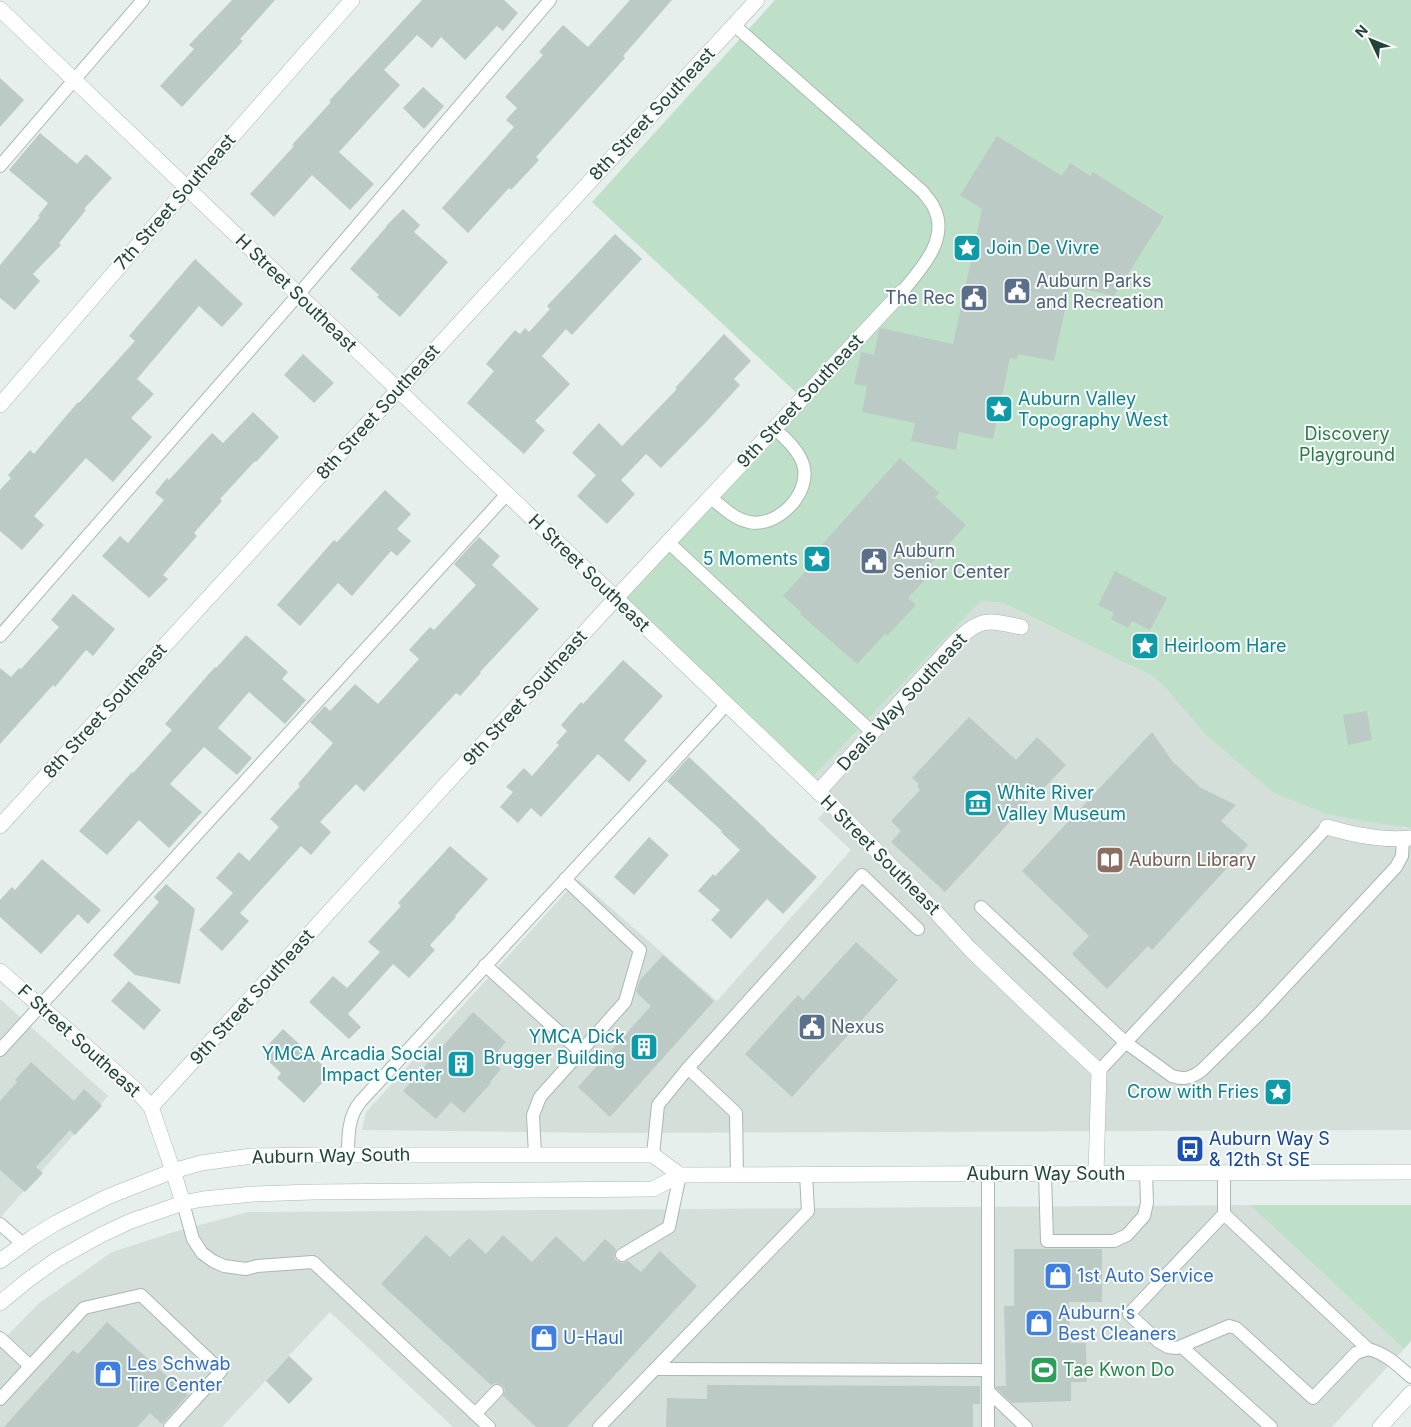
<svg xmlns="http://www.w3.org/2000/svg" width="1411" height="1427" font-family="Inter,sans-serif">
<style>
.built{fill:#d4dfda}
.green{fill:#bfe0c8}
.building{fill:#bbcac4}
.lines{fill:none;stroke-linecap:round;stroke-linejoin:round}
.service-casing{stroke:#a8b8b2;stroke-width:14}
.minor-casing{stroke:#a8b8b2;stroke-width:16}
.tertiary-casing{stroke:#a8b8b2;stroke-width:16}
.secondary-casing{stroke:#a4bbb3;stroke-width:16}
.service{stroke:#fff;stroke-width:12}
.minor{stroke:#fff;stroke-width:15}
.tertiary{stroke:#fff;stroke-width:15}
.secondary{stroke:#fff;stroke-width:15}
.labels{text-anchor:middle;stroke-width:4;stroke-linejoin:round;paint-order:stroke}
.street-label{font-size:18px;fill:#24423a;stroke:#f7fbf9}
.culture-label{font-size:18px;fill:#0d838f;stroke:#f7fbf9;text-anchor:start}
.service-label{font-size:18px;fill:#4e5e75;stroke:#f7fbf9;text-anchor:start}
.park-label{font-size:18px;fill:#2d7a4b;stroke:#f7fbf9}
.education-label{font-size:18px;fill:#785e54;stroke:#f7fbf9;text-anchor:start}
.transit-label{font-size:18px;fill:#164399;stroke:#f7fbf9;text-anchor:start}
.shop-label{font-size:18px;fill:#366cbe;stroke:#f7fbf9;text-anchor:start}
.leisure-label{font-size:18px;fill:#27864d;stroke:#f7fbf9;text-anchor:start}
</style>
<rect width="100%" height="100%" fill="#e6efeb"/>
<g class="built">
<polygon points="981,601 1003,603 1152,676 1166,688 1404,828 1411,828 1411,1130 601,1133 362,1130 366,1112 578,879 717,1001 851,850 818,819 831,804 808,782"/>
<polygon points="0,999 108,1096 0,1218"/>
<polygon points="1250,1205 1404,1349 1332,1427 453,1427 330,1312 222,1427 0,1427 0,1343 38,1304 112,1252 174,1232 248,1212"/>
</g>
<g class="green">
<polygon points="775,0 1411,0 1411,828 1364,821 1324,813 1274,793 1207,736 1166,688 1152,676 1003,603 981,601 808,782 616,598 802,398 592,202"/>
<polygon points="1250,1205 1411,1205 1411,1341 1404,1349"/>
</g>
<g class="building">
<polygon points="232,0 275,0 240,39 243,41 182,107 160,86 194,49 189,45"/>
<polygon points="422,0 504,0 518,13 503,31 497,26 465,60 441,37 432,48 417,35 384,70 400,85 339,152 374,184 350,210 312,175 274,217 250,194 294,146 292,145 331,102 329,101"/>
<polygon points="630,0 672,0 623,56 625,58 536,157 539,160 511,190 509,188 468,233 442,208 514,127 506,120 517,108 505,97 543,55 539,52 563,25 588,47"/>
<polygon points="0,78 24,100 0,127"/>
<polygon points="423,87 444,106 424,129 403,108"/>
<polygon points="40,133 77,164 86,154 112,178 84,209 86,210 59,243 61,245 33,274 40,281 15,310 0,298 0,265 40,217 38,216 48,203 9,170"/>
<polygon points="997,136 1062,176 1070,163 1090,176 1093,172 1164,217 1114,296 1070,286 1054,361 1018,354 1017,359 1010,358 993,439 959,432 956,450 911,441 915,423 862,412 867,386 854,384 861,352 874,355 879,330 881,328 953,344 982,209 960,195"/>
<polygon points="403,209 420,225 414,232 448,262 400,317 377,297 379,295 350,269 387,226 386,226"/>
<polygon points="615,234 642,259 572,335 566,329 542,356 570,384 535,421 545,430 524,454 467,403 494,371 486,364 515,330 520,334 525,328 529,332 550,309 547,306"/>
<polygon points="195,259 243,304 222,327 199,306 137,379 154,394 131,418 152,437 113,482 86,458 34,516 44,525 22,550 0,531 0,490 11,478 8,475 30,450 34,454 78,402 79,403 135,341 129,336"/>
<polygon points="724,334 751,361 734,379 740,385 709,419 661,468 646,454 621,480 635,494 607,524 577,496 596,475 572,453 599,423 622,446 677,389 675,388"/>
<polygon points="303,354 334,383 314,403 284,375"/>
<polygon points="253,412 279,437 256,462 255,461 220,499 222,501 194,533 197,536 163,575 168,579 149,598 102,556 120,536 128,543 164,500 155,493 167,478 169,480 212,433 223,443"/>
<polygon points="900,458 939,493 935,497 966,525 926,569 931,573 908,598 916,605 887,636 885,634 857,664 800,614 801,612 783,596 822,553 818,549"/>
<polygon points="385,490 411,514 397,529 411,541 397,556 391,551 352,596 338,583 300,626 277,605 334,540 337,542"/>
<polygon points="479,537 500,556 492,565 539,609 480,672 481,673 460,696 456,693 364,792 356,784 320,822 331,832 311,855 301,846 240,913 249,921 222,951 199,930 233,893 216,878 239,852 249,861 279,827 270,819 300,786 298,784 333,743 310,722 325,706 330,711 355,684 378,704 419,659 409,650 430,627 434,630 476,585 454,564"/>
<polygon points="1115,571 1167,598 1150,630 1132,621 1128,628 1111,619 1114,613 1098,605"/>
<polygon points="73,594 115,629 93,656 86,650 55,687 53,685 0,744 0,668 11,677 19,668 21,669 59,627 51,620"/>
<polygon points="246,635 288,672 282,679 306,700 285,724 249,692 218,728 252,758 237,775 204,747 170,784 202,812 169,848 139,820 107,855 79,831 132,772 133,773 172,730 165,724 215,667 216,668"/>
<polygon points="623,660 663,696 624,740 647,761 629,782 598,754 541,817 531,808 518,823 500,807 513,792 506,787 524,768 532,776 559,745 556,743 567,731 561,725 581,702 583,704"/>
<polygon points="1367,711 1372,740 1348,745 1343,715"/>
<polygon points="969,717 1016,760 1037,737 1066,765 1044,788 1042,787 945,892 891,842 901,831 891,821 920,790 917,786 919,784 912,778"/>
<polygon points="1152,732 1173,762 1201,788 1236,805 1221,821 1248,845 1152,950 1148,946 1107,989 1072,954 1089,936 1022,871"/>
<polygon points="689,757 767,830 766,830 817,877 783,914 767,899 731,939 711,920 720,910 698,891 713,874 715,876 740,850 721,832 722,831 667,781"/>
<polygon points="649,837 669,855 634,895 614,877"/>
<polygon points="450,846 488,879 455,916 456,917 430,945 435,950 409,978 393,964 348,1014 361,1027 349,1039 309,1002 333,976 347,988 380,952 368,942 401,906 398,903"/>
<polygon points="42,859 101,910 88,924 78,914 41,954 0,917 0,900 12,887 15,890"/>
<polygon points="166,884 195,909 180,984 135,975 113,955 159,902 154,897"/>
<polygon points="856,942 898,980 792,1097 745,1054 798,995 803,1000"/>
<polygon points="663,955 714,1001 610,1117 578,1087 651,1006 636,992 640,980"/>
<polygon points="129,981 161,1010 144,1030 111,1001"/>
<polygon points="473,1012 506,1042 490,1060 501,1069 490,1082 491,1083 464,1113 451,1102 436,1119 403,1091"/>
<polygon points="283,1029 331,1073 304,1103 277,1078 281,1073 264,1057 273,1048 269,1044"/>
<polygon points="31,1062 74,1101 84,1089 102,1106 75,1135 70,1130 36,1167 43,1173 25,1192 0,1170 0,1101 17,1082 15,1080"/>
<polygon points="426,1235 450,1257 469,1238 486,1254 503,1235 532,1262 556,1236 584,1262 605,1239 616,1249 614,1256 615,1260 618,1262 623,1263 628,1261 641,1272 660,1251 697,1286 567,1427 536,1427 503,1396 505,1389 502,1385 495,1383 491,1385 381,1284"/>
<polygon points="1014,1249 1102,1249 1102,1302 1069,1302 1070,1343 1086,1343 1087,1382 1071,1382 1071,1401 1012,1403 996,1388 996,1386 1006,1386 1004,1306 1014,1306"/>
<polygon points="107,1322 188,1395 162,1424 150,1413 137,1427 4,1427 73,1350 78,1354"/>
<polygon points="289,1356 313,1379 289,1404 266,1381"/>
<polygon points="707,1385 980,1386 980,1404 973,1404 973,1427 666,1427 667,1398 707,1399"/>
</g>
<g class="lines">
<defs>
<g id="service">
<path d="M 734,25 L 923,192 C 926,197 932,202 934,208 C 950,239 920,270 902,292"/>
<polyline points="0,166 143,0"/>
<path d="M 710,497 C 721,506 734,519 749,522 C 777,528 809,495 804,468 C 801,452 785,438 774,428"/>
<polyline points="668,542 873,733"/>
<polyline points="0,636 298,295 550,0"/>
<path d="M 981,907 L 1125,1042 L 1172,1076 C 1184,1080 1192,1078 1202,1070 L 1260,1013 L 1396,867 L 1402,856 L 1403,839"/>
<polyline points="485,965 581,1052"/>
<polyline points="0,1050 507,494"/>
<polyline points="688,1068 736,1113 737,1175"/>
<polyline points="1099,1071 1327,827"/>
<path d="M 348,1155 C 348,1136 348,1116 361,1101 L 726,705"/>
<polyline points="535,1155 533,1115 540,1097 625,1002 640,950 565,879"/>
<polyline points="653,1155 658,1105 688,1068 862,875 918,929"/>
<polyline points="1224,1173 1224,1214 1129,1314 1159,1342 1168,1347 1177,1348 1229,1326 1236,1328 1313,1398 1356,1353 1368,1349"/>
<polyline points="1045,1174 1047,1241 1114,1241 1127,1235 1144,1216 1147,1203 1146,1173"/>
<polyline points="183,1203 193,1239 202,1253 213,1261 224,1266 246,1269 257,1266 313,1262 489,1427"/>
<path d="M 1224,1214 L 1368,1349 C 1387,1354 1396,1364 1411,1377"/>
<polyline points="0,1224 23,1244"/>
<polyline points="622,1255 669,1227 680,1175"/>
<polyline points="0,1338 30,1366"/>
<polyline points="1182,1347 1271,1427"/>
<polyline points="655,1369 988,1370"/>
<polyline points="988,1391 1026,1427"/>
<polyline points="0,1399 84,1308 141,1295 221,1371 170,1427"/>
<polyline points="475,1414 497,1391"/>
<polyline points="599,1427 808,1211 806,1175"/>
<polyline points="988,1427 988,1175"/>
</g>
<g id="minor">
<polyline points="0,9 831,804 934,910 970,949 1028,1005 1099,1071 1096,1173"/>
<polyline points="0,405 187,188 352,0"/>
<path d="M 818,792 L 955,642 C 981,617 987,620 1021,627"/>
<polyline points="0,826 398,390 757,0"/>
<path d="M 1327,827 C 1354,835 1383,841 1411,838"/>
<polyline points="0,971 136,1090 151,1107 173,1171"/>
<polyline points="151,1107 616,598 902,292"/>
</g>
<polyline id="tertiary" points="1380,1427 1411,1393"/>
<g id="secondary">
<polyline points="173,1171 183,1203"/>
<polyline points="0,1261 33,1237 56,1223 107,1197 173,1171 201,1163 252,1156 311,1155 653,1155 680,1175"/>
<polyline points="0,1303 28,1280 56,1260 101,1235 131,1221 183,1203 203,1199 253,1194 313,1192 653,1189 680,1175 1411,1172"/>
</g>
</defs>
<use href="#service" class="service-casing"/>
<use href="#minor" class="minor-casing"/>
<use href="#tertiary" class="tertiary-casing"/>
<use href="#secondary" class="secondary-casing"/>
<use href="#service" class="service"/>
<use href="#minor" class="minor"/>
<use href="#tertiary" class="tertiary"/>
<use href="#secondary" class="secondary"/>
</g>
<defs>
<symbol id="sight-square" viewBox="-11 -11 22 22"><rect x="-9" y="-9" width="18" height="18" rx="4" fill="#0f9aa8" stroke="#f7fbf9"/><path d="M0-6L1.8-2.2L6-1.7L2.9 1.2L3.7 5.4L0 3.3L-3.7 5.4L-2.9 1.2L-6-1.7L-1.8-2.2Z" fill="#fff"/></symbol>
<symbol id="civic-square" viewBox="-11 -11 22 22"><rect x="-9" y="-9" width="18" height="18" rx="4" fill="#5c6f8a" stroke="#f7fbf9"/><path d="M-.6-6.5H3V-4.5H.6V-3L4-1V1h2V6H-6V1h2V-1L-.6-3ZM-1.2 2.5V6h2.4V2.5Z" fill="#fff"/></symbol>
<symbol id="museum-square" viewBox="-11 -11 22 22"><rect x="-9" y="-9" width="18" height="18" rx="4" fill="#0f9aa8" stroke="#f7fbf9"/><path d="M0-6L6-3V-2H-6V-3ZM-5-1h2V3h-2ZM-1-1h2V3h-2ZM3-1h2V3H3ZM-6 4H6V6H-6Z" fill="#fff"/></symbol>
<symbol id="library-square" viewBox="-11 -11 22 22"><rect x="-9" y="-9" width="18" height="18" rx="4" fill="#8d6e63" stroke="#f7fbf9"/><path d="M-6-4Q-3-5.5-.7-3.5V5Q-3 3-6 4ZM6-4Q3-5.5 .7-3.5V5Q3 3 6 4Z" fill="#fff"/></symbol>
<symbol id="building-square" viewBox="-11 -11 22 22"><rect x="-9" y="-9" width="18" height="18" rx="4" fill="#0f9aa8" stroke="#f7fbf9"/><path d="M-4-6H4V6H1V3H-1V6H-4ZM-2.5-4.3h1.7v1.8h-1.7ZM.8-4.3h1.7v1.8H.8ZM-2.5-1h1.7V.8h-1.7ZM.8-1h1.7V.8H.8Z" fill="#fff"/></symbol>
<symbol id="bus-square" viewBox="-11 -11 22 22"><rect x="-9" y="-9" width="18" height="18" rx="4" fill="#1a4fb4" stroke="#f7fbf9"/><path d="M-5-6H5V4H4V6H2V4H-2V6H-4V4H-5ZM-3.5-4V0h7V-4ZM-3.5 1.2v1.5H-2V1.2ZM2 1.2v1.5H3.5V1.2Z" fill="#fff"/></symbol>
<symbol id="shop-square" viewBox="-11 -11 22 22"><rect x="-9" y="-9" width="18" height="18" rx="4" fill="#3f7fe0" stroke="#f7fbf9"/><path d="M-5-2.5h2.3a2.7 3.5 0 0 1 5.4 0H5L5.5 6h-11ZM-1.5-2.5h3a1.5 2.3 0 0 0-3 0Z" fill="#fff"/></symbol>
<symbol id="stadium-square" viewBox="-11 -11 22 22"><rect x="-9" y="-9" width="18" height="18" rx="4" fill="#2e9e5b" stroke="#f7fbf9"/><path d="M0-5a6.5 5 0 1 0 0 10a6.5 5 0 1 0 0-10ZM-3.5-1.8h7v3.6h-7Z" fill="#fff"/></symbol>
</defs>
<g fill-rule="evenodd">
<use href="#sight-square" x="951" y="232" width="32" height="32"/>
<use href="#civic-square" x="1001" y="275" width="32" height="32"/>
<use href="#civic-square" x="958" y="282" width="32" height="32"/>
<use href="#sight-square" x="983" y="393" width="32" height="32"/>
<use href="#sight-square" x="801" y="543" width="32" height="32"/>
<use href="#civic-square" x="858" y="545" width="32" height="32"/>
<use href="#sight-square" x="1129" y="630" width="32" height="32"/>
<use href="#museum-square" x="962" y="787" width="32" height="32"/>
<use href="#library-square" x="1094" y="844" width="32" height="32"/>
<use href="#civic-square" x="796" y="1011" width="32" height="32"/>
<use href="#building-square" x="628" y="1031" width="32" height="32"/>
<use href="#building-square" x="445" y="1048" width="32" height="32"/>
<use href="#sight-square" x="1262" y="1076" width="32" height="32"/>
<use href="#bus-square" x="1174" y="1133" width="32" height="32"/>
<use href="#shop-square" x="1042" y="1260" width="32" height="32"/>
<use href="#shop-square" x="1023" y="1307" width="32" height="32"/>
<use href="#shop-square" x="528" y="1322" width="32" height="32"/>
<use href="#stadium-square" x="1028" y="1354" width="32" height="32"/>
<use href="#shop-square" x="92" y="1358" width="32" height="32"/>
</g>
<g class="labels">
<g class="street-label">
<text transform="translate(652 114) rotate(-47)" y="6">8th Street Southeast</text>
<text transform="translate(175 202) rotate(-49)" y="6">7th Street Southeast</text>
<text transform="translate(296 293) rotate(44)" y="6">H Street Southeast</text>
<text transform="translate(800 401) rotate(-47)" y="6">9th Street Southeast</text>
<text transform="translate(378 412) rotate(-48)" y="6">8th Street Southeast</text>
<text transform="translate(589 573) rotate(44)" y="6">H Street Southeast</text>
<text transform="translate(525 698) rotate(-48)" y="6">9th Street Southeast</text>
<text transform="translate(902 702) rotate(-47)" y="6">Deals Way Southeast</text>
<text transform="translate(105 711) rotate(-48)" y="6">8th Street Southeast</text>
<text transform="translate(880 855) rotate(45)" y="6">H Street Southeast</text>
<text transform="translate(252 997) rotate(-48)" y="6">9th Street Southeast</text>
<text transform="translate(79 1041) rotate(42)" y="6">F Street Southeast</text>
<text transform="translate(331 1156) rotate(-1)" y="6">Auburn Way South</text>
<text x="1046" y="1180">Auburn Way South</text>
</g>
<g class="culture-label">
<text x="986" y="254">Join De Vivre</text>
<text x="1018" y="405">Auburn Valley<tspan x="1018" dy="21">Topography West</tspan></text>
<text x="798" y="565" text-anchor="end">5 Moments</text>
<text x="1164" y="652">Heirloom Hare</text>
<text x="997" y="799">White River<tspan x="997" dy="21">Valley Museum</tspan></text>
<text x="625" y="1043" text-anchor="end">YMCA Dick<tspan x="625" dy="21">Brugger Building</tspan></text>
<text x="442" y="1060" text-anchor="end">YMCA Arcadia Social<tspan x="442" dy="21">Impact Center</tspan></text>
<text x="1259" y="1098" text-anchor="end">Crow with Fries</text>
</g>
<g class="service-label">
<text x="1036" y="287">Auburn Parks<tspan x="1036" dy="21">and Recreation</tspan></text>
<text x="955" y="304" text-anchor="end">The Rec</text>
<text x="893" y="557">Auburn<tspan x="893" dy="21">Senior Center</tspan></text>
<text x="831" y="1033">Nexus</text>
</g>
<g class="park-label">
<text x="1347" y="440">Discovery<tspan x="1347" dy="21">Playground</tspan></text>
</g>
<g class="education-label">
<text x="1129" y="866">Auburn Library</text>
</g>
<g class="transit-label">
<text x="1209" y="1145">Auburn Way S<tspan x="1209" dy="21">&amp; 12th St SE</tspan></text>
</g>
<g class="shop-label">
<text x="1077" y="1282">1st Auto Service</text>
<text x="1058" y="1319">Auburn's<tspan x="1058" dy="21">Best Cleaners</tspan></text>
<text x="563" y="1344">U-Haul</text>
<text x="127" y="1370">Les Schwab<tspan x="127" dy="21">Tire Center</tspan></text>
</g>
<g class="leisure-label">
<text x="1063" y="1376">Tae Kwon Do</text>
</g>
</g>
<g transform="translate(1371 40) rotate(313)" stroke="#f7fbf9" stroke-width="4" paint-order="stroke">
<path d="M0-4L9 19L0 12L-9 19Z" fill="#24423a"/>
<text y="-8" font-size="14" font-weight="bold" text-anchor="middle" fill="#24423a">N</text>
</g>
</svg>
